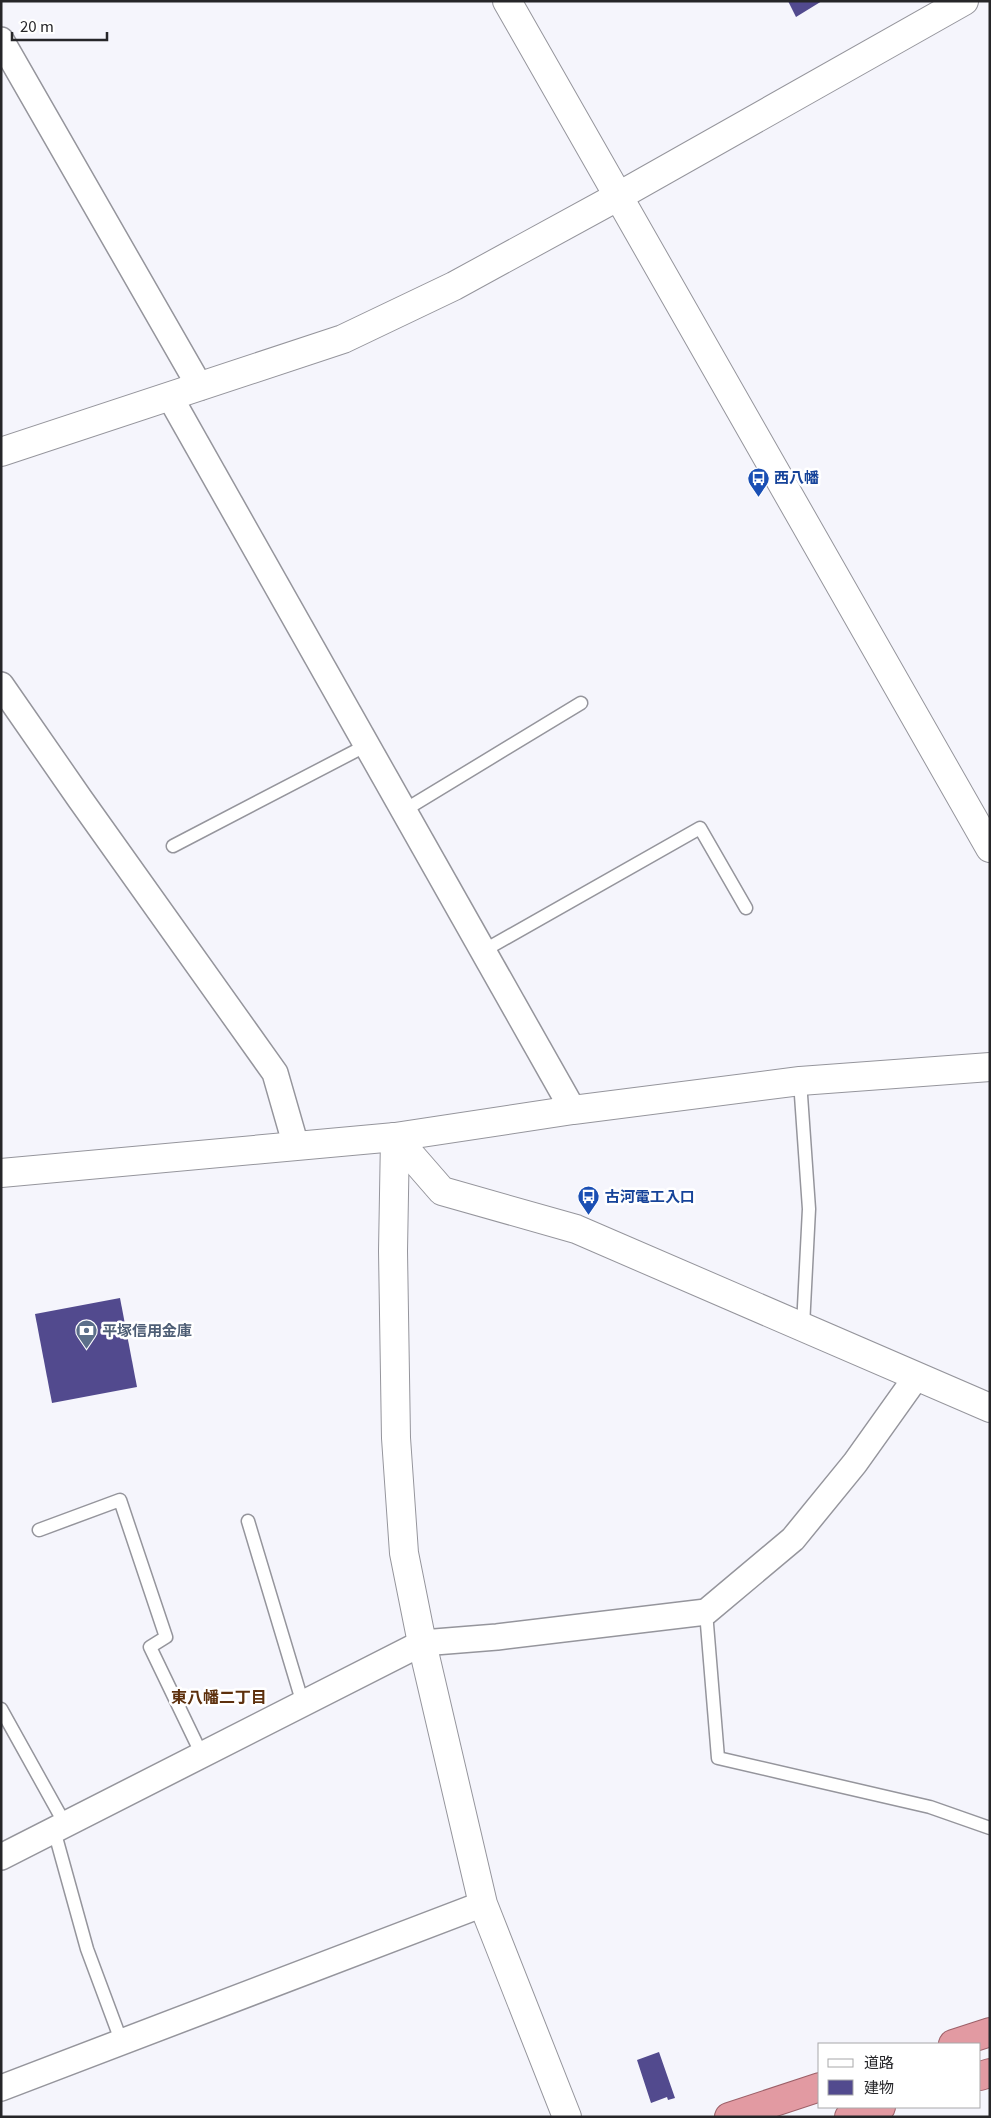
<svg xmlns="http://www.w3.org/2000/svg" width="991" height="2118" font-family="Georgia,'Noto Sans JP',serif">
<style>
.building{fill:#524a8e}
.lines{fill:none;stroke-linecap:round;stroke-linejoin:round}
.service-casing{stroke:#95959c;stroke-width:15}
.minor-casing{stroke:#95959c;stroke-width:28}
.tertiary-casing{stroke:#95959c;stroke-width:30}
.trunk-casing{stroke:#9c6068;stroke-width:30}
.service{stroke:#fff;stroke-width:12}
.minor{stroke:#fff;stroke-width:25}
.tertiary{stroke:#fff;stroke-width:28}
.trunk{stroke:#e29aa2;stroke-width:28}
.labels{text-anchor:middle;stroke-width:5;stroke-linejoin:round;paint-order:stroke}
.transit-label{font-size:15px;font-weight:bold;fill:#164399;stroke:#fff;text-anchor:start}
.service-label{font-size:15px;font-weight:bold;fill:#4e5e75;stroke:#fff;text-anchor:start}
.neighbourhood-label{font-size:16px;font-weight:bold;fill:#5d300d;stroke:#fff}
</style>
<rect width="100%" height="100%" fill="#f5f5fc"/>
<g class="building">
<polygon points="788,1 822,1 796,17"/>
<polygon points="120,1298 137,1387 52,1403 35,1314"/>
<polygon points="659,2052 675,2098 668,2100 667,2097 651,2103 637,2060"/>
</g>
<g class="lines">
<defs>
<g id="service">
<polyline points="403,811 581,703"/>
<polyline points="173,846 367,745"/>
<polyline points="483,951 700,828 746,908"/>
<polyline points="800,1081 809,1209 803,1326"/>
<polyline points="248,1521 303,1704"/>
<polyline points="39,1530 120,1500 166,1637 150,1647 202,1755"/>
<polyline points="706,1612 718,1758 930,1807 990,1828"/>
<polyline points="1,1709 65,1824"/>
<polyline points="54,1830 87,1949 122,2043"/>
</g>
<g id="minor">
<polyline points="1,40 200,387"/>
<polyline points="170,397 573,1110"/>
<polyline points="1,685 80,799 275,1073 296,1146"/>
<polyline points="1,1857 422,1643 497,1637 706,1612 793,1539 855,1463 917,1376"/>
<polyline points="1,2088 483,1904"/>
</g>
<g id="tertiary">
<polyline points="507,1 990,848"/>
<polyline points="1,452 343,339 454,286 617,197 964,1"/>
<polyline points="395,1137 393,1251 396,1438 404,1553 422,1643 483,1904 567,2117"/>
<polyline points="395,1137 442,1191 576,1229 990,1408"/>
<polyline points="1,1173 395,1137 573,1110 800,1081 990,1067"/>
</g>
<g id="trunk">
<polyline points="953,2044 990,2032"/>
<polyline points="980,2076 990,2073"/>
<polyline points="729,2117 820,2087"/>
<polyline points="849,2117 881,2107"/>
</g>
</defs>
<use href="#service" class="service-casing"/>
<use href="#minor" class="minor-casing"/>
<use href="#tertiary" class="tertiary-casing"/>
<use href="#trunk" class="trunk-casing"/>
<use href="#service" class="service"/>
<use href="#minor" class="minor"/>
<use href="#tertiary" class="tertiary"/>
<use href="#trunk" class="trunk"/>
</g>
<defs>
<symbol id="bus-pin" viewBox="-11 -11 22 30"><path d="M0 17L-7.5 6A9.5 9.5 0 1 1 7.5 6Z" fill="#1a4fb4" stroke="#fff"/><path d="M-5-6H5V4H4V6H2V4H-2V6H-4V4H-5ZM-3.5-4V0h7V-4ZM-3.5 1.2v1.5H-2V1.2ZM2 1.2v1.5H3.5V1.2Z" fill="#fff"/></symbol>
<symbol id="bank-pin" viewBox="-11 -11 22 30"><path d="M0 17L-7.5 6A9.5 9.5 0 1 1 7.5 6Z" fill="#5c6f8a" stroke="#fff"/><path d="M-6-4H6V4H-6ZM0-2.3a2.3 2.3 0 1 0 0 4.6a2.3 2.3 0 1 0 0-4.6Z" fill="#fff"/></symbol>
</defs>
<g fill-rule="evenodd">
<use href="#bus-pin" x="746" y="466" width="25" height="34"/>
<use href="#bus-pin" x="576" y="1184" width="25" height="34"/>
<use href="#bank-pin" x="74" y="1318" width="25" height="34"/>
</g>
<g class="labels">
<g class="transit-label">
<text x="774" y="483">西八幡</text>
<text x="605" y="1202">古河電工入口</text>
</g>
<g class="service-label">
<text x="102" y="1336">平塚信用金庫</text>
</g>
<g class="neighbourhood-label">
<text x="219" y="1703">東八幡二丁目</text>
</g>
</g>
<rect width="991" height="2118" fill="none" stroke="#262629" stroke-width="5"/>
<rect x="818" y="2043" width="162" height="65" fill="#ffffff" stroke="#a8a8a9"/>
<rect x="828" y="2059" width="25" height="8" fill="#ffffff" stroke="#a8a8a9"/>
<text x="864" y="2068" font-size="15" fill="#262629">道路</text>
<rect x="828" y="2080" width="25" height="15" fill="#524a8e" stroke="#a8a8a9"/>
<text x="864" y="2093" font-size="15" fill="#262629">建物</text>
<path d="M12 32v8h95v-8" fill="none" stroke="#262629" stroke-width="2.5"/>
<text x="20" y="32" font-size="15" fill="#262629" stroke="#ffffff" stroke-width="4" paint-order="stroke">20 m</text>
</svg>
